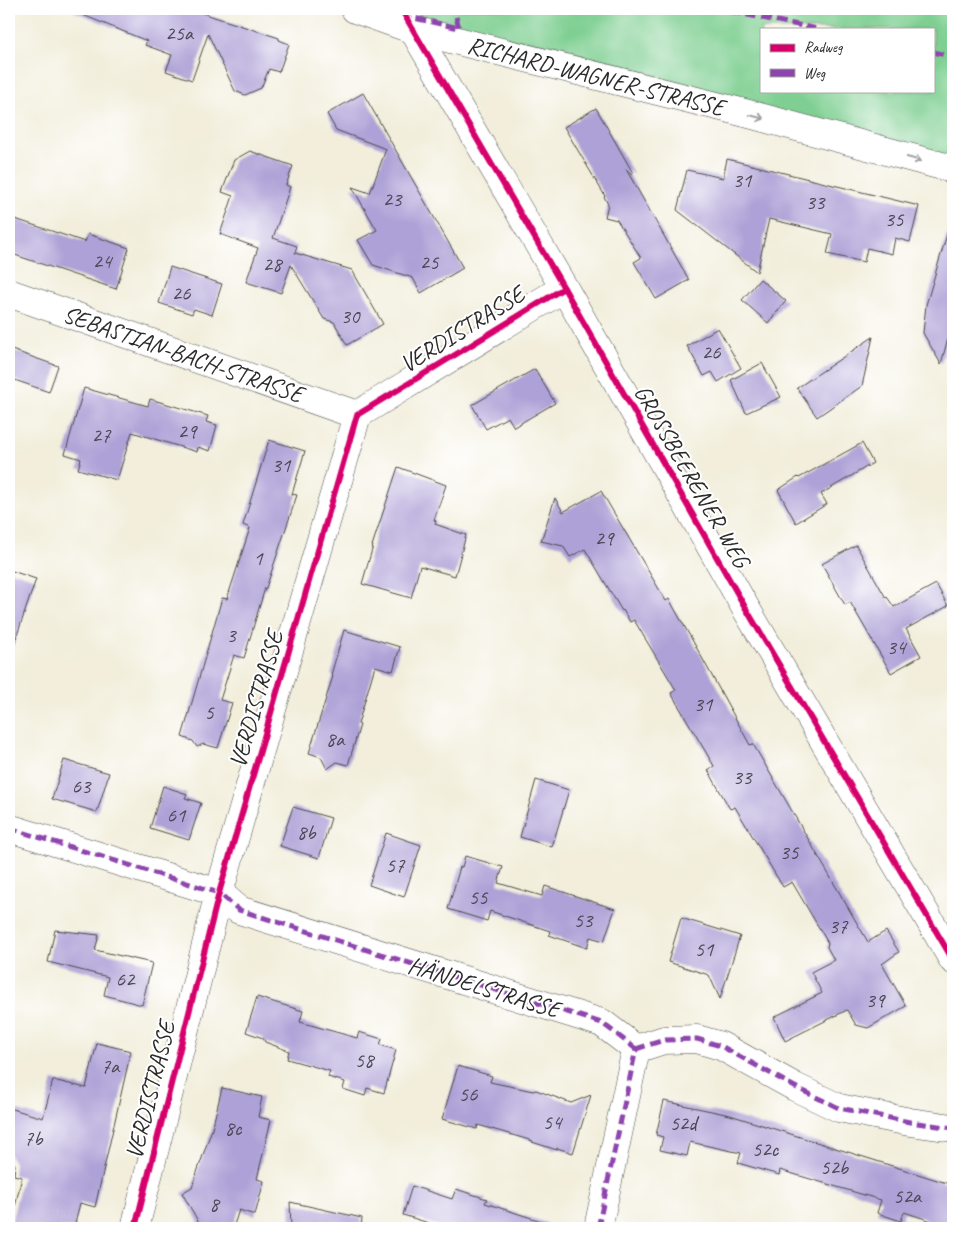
<svg xmlns="http://www.w3.org/2000/svg" width="962" height="1237" font-family="Caveat,sans-serif">
<style>
.green{fill:#7ecf91;stroke:#547d5e;fill-rule:evenodd}
.building{fill:#aea1d7}
.lines{fill:none;stroke-linecap:round;stroke-linejoin:round}
.minor-casing{stroke:#494845;stroke-width:29}
.minor{stroke:#fff;stroke-width:28}
.quiet{stroke:#8e44ad;stroke-width:5;stroke-dasharray:10 5;stroke-linecap:butt}
.cycleway-casing{stroke:#fff;stroke-width:9}
.cycleway{stroke:#d6006c;stroke-width:6}
.oneway{stroke:#a0a0a0}
.labels{text-anchor:middle;stroke-width:4;stroke-linejoin:round;paint-order:stroke}
.number-label{font-size:21px;fill:#4c4856}
.street-label{font-size:24px;fill:#2b2b2b;stroke:#fff}
</style>
<rect width="100%" height="100%" fill="#fff"/>
<filter id="ink" filterUnits="userSpaceOnUse"><feTurbulence type="fractalNoise" baseFrequency=".02" numOctaves="2"/><feDisplacementMap in="SourceGraphic" scale="10" xChannelSelector="R" yChannelSelector="G"/><feConvolveMatrix kernelMatrix="1 2 1 2 8 2 1 2 1" color-interpolation-filters="sRGB"/></filter>
<filter id="wash" filterUnits="userSpaceOnUse"><feTurbulence type="fractalNoise" baseFrequency=".0096" numOctaves="4" result="noise"/><feDisplacementMap in="SourceGraphic" scale="20" xChannelSelector="R" yChannelSelector="G"/><feGaussianBlur stdDeviation="1.12" result="paint"/><feColorMatrix in="noise" values="0 0 0 0 0 0 0 0 0 0 0 0 0 0 0 0 0 1.4 0 .05"/><feComposite in="paint" operator="in"/></filter>
<g filter="url(#wash)">
<rect width="100%" height="100%" fill="#f2eedb"/>
<path class="green" d="M 355,9 L 953,9 L 953,169 ZM 761,29 L 933,29 L 933,91 L 761,91 Z"/>
<g id="blocks">
<g class="building">
<polygon points="68,9 204,9 202,13 279,38 279,40 289,44 279,72 269,69 261,88 245,95 235,91 208,34 192,80 166,71 172,55 145,45 147,41"/>
<polygon points="363,93 463,268 421,293 413,278 373,265 358,240 377,230 352,187 370,193 386,149 336,130 327,114"/>
<polygon points="596,108 633,173 632,174 626,169 689,280 656,299 634,262 641,258 617,220 605,217 608,204 604,197 605,196 564,127"/>
<polygon points="250,151 293,166 286,185 290,187 273,238 297,246 295,253 352,270 383,324 347,345 334,322 324,319 291,265 281,293 246,282 258,248 220,234 233,196 222,192 234,160"/>
<polygon points="727,159 919,206 910,242 895,238 892,254 867,248 864,262 827,254 832,234 769,219 757,272 677,210 687,170 723,178"/>
<polygon points="9,217 85,242 88,234 129,248 116,289 9,253"/>
<polygon points="947,234 953,235 953,319 941,364 923,333 926,305"/>
<polygon points="170,267 222,284 212,315 194,309 192,314 159,303"/>
<polygon points="760,279 786,301 768,323 742,300"/>
<polygon points="718,328 741,368 718,382 712,372 704,376 687,346"/>
<polygon points="873,337 862,386 817,417 797,388"/>
<polygon points="9,349 58,366 49,392 9,378"/>
<polygon points="762,363 781,397 746,413 731,380"/>
<polygon points="535,369 555,403 514,427 508,417 486,429 472,405"/>
<polygon points="84,388 148,406 150,399 208,416 206,422 217,425 210,451 198,447 197,452 132,432 117,480 78,469 81,459 65,454"/>
<polygon points="269,440 305,451 292,494 297,495 266,588 265,588 244,658 234,655 220,700 232,703 218,748 203,744 197,747 193,741 182,737 222,598 227,599 250,528 243,525"/>
<polygon points="862,443 873,463 821,494 827,504 796,523 778,490 798,477 799,478"/>
<polygon points="398,467 446,485 434,520 436,521 435,524 466,535 455,576 420,566 411,598 362,584 373,546 372,546"/>
<polygon points="601,491 666,601 669,599 695,645 750,745 753,744 868,942 886,931 899,952 882,964 906,1006 868,1028 856,1025 847,1010 785,1041 774,1017 822,993 811,972 834,960 827,947 828,943 792,882 783,887 735,807 730,809 708,770 714,766 671,693 676,690 634,620 630,622 623,610 622,611 585,549 570,557 563,546 541,541 555,498 563,512"/>
<polygon points="856,545 886,598 887,597 894,607 936,584 948,606 906,629 921,656 891,673 850,602 845,605 822,564"/>
<polygon points="9,570 36,579 13,647 9,646"/>
<polygon points="344,630 400,647 393,671 375,666 358,724 360,725 348,765 337,762 327,769 321,757 309,753 333,676 331,675"/>
<polygon points="64,760 109,773 97,812 52,799"/>
<polygon points="536,780 569,790 552,847 520,837"/>
<polygon points="163,786 187,794 185,798 201,803 189,840 150,828"/>
<polygon points="293,807 331,818 319,858 280,846"/>
<polygon points="386,833 421,845 404,897 369,885"/>
<polygon points="465,856 503,867 498,883 542,896 545,886 615,909 604,941 590,937 587,948 549,935 550,931 490,911 487,921 448,909 460,867 462,867"/>
<polygon points="681,918 740,936 720,999 709,975 668,962"/>
<polygon points="55,930 99,935 95,950 152,963 142,1005 104,995 108,977 48,962"/>
<polygon points="257,997 303,1011 300,1022 357,1038 359,1032 382,1039 380,1045 396,1050 384,1093 367,1088 365,1096 343,1089 345,1082 328,1077 330,1071 287,1059 289,1051 265,1042 263,1038 246,1032"/>
<polygon points="97,1043 131,1051 95,1207 80,1203 74,1228 10,1228 22,1177 14,1175 15,1165 9,1153 9,1108 43,1118 53,1080 86,1088"/>
<polygon points="458,1066 492,1076 490,1082 533,1091 536,1090 571,1103 591,1095 573,1153 557,1148 557,1150 532,1142 533,1141 478,1125 477,1129 442,1119"/>
<polygon points="222,1088 262,1097 258,1117 271,1120 257,1179 264,1181 255,1215 239,1210 233,1228 202,1228 182,1193 192,1187 212,1129"/>
<polygon points="664,1101 730,1115 953,1185 953,1228 904,1212 901,1221 877,1213 881,1200 780,1170 779,1175 738,1163 741,1153 690,1142 687,1156 660,1150 663,1137 656,1135"/>
<polygon points="412,1186 452,1199 456,1189 487,1199 485,1203 547,1223 546,1228 445,1228 403,1215"/>
<polygon points="290,1202 362,1218 361,1228 291,1228"/>
</g>
</g>
</g>
<g filter="url(#ink)">
<use href="#blocks" fill-opacity="0" stroke="#494845" stroke-width="1"/>
<g class="lines">
<defs>
<g id="minor">
<polyline points="355,9 414,30 745,113 953,169"/>
<polyline points="401,9 564,288 745,607 953,960"/>
<polyline points="9,293 357,415"/>
<polyline points="9,828 219,893 239,910 602,1023 636,1049"/>
<polyline points="636,1049 664,1040 697,1039 721,1046 795,1087 839,1108 910,1122 953,1128"/>
<polyline points="135,1228 219,893 357,415 564,288"/>
<polyline points="598,1228 636,1049"/>
</g>
</defs>
<use href="#minor" class="minor-casing"/>
<use href="#minor" class="minor"/>
<g class="quiet">
<polyline points="388,9 414,18 459,28 454,9"/>
<polyline points="717,9 818,29"/>
<polyline points="933,52 953,57"/>
<polyline points="9,828 219,893 239,910 602,1023 636,1049"/>
<polyline points="636,1049 664,1040 697,1039 721,1046 795,1087 839,1108 910,1122 953,1128"/>
<polyline points="598,1228 636,1049"/>
</g>
<defs>
<g id="cycleway">
<polyline points="401,9 564,288 745,607 953,960"/>
<polyline points="135,1228 219,893 357,415 564,288"/>
</g>
</defs>
<use href="#cycleway" class="cycleway-casing"/>
<use href="#cycleway" class="cycleway"/>
</g>
<defs><path id="oneway-shaft" d="M-6 0H5M1.5-3L5.5 0L1.5 3" fill="none" stroke-width="1.6" stroke-linecap="round" stroke-linejoin="round" transform="scale(1.25)"/></defs>
<g class="oneway">
<use href="#oneway-shaft" transform="translate(757 117) rotate(15)"/>
<use href="#oneway-shaft" transform="translate(914 159) rotate(15)"/>
</g>
</g>
<g class="labels">
<g class="number-label">
<text x="179" y="40">25a</text>
<text x="742" y="187">31</text>
<text x="392" y="206">23</text>
<text x="815" y="209">33</text>
<text x="894" y="226">35</text>
<text x="102" y="268">24</text>
<text x="429" y="269">25</text>
<text x="272" y="271">28</text>
<text x="181" y="300">26</text>
<text x="350" y="323">30</text>
<text x="711" y="359">26</text>
<text x="187" y="438">29</text>
<text x="101" y="442">27</text>
<text x="281" y="472">31</text>
<text x="604" y="545">29</text>
<text x="258" y="565">1</text>
<text x="231" y="642">3</text>
<text x="896" y="654">34</text>
<text x="703" y="711">31</text>
<text x="209" y="719">5</text>
<text x="335" y="746">8a</text>
<text x="742" y="784">33</text>
<text x="81" y="793">63</text>
<text x="176" y="822">61</text>
<text x="306" y="839">8b</text>
<text x="789" y="859">35</text>
<text x="395" y="872">57</text>
<text x="478" y="904">55</text>
<text x="583" y="927">53</text>
<text x="838" y="933">37</text>
<text x="704" y="956">51</text>
<text x="125" y="986">62</text>
<text x="875" y="1007">39</text>
<text x="364" y="1067">58</text>
<text x="110" y="1073">7a</text>
<text x="468" y="1101">56</text>
<text x="552" y="1129">54</text>
<text x="683" y="1130">52d</text>
<text x="233" y="1135">8c</text>
<text x="33" y="1145">7b</text>
<text x="765" y="1156">52c</text>
<text x="834" y="1174">52b</text>
<text x="907" y="1203">52a</text>
<text x="214" y="1211">8</text>
</g>
<g class="street-label">
<text transform="translate(596 76) rotate(14)" y="8">RICHARD-WAGNER-STRASSE</text>
<text transform="translate(462 329) rotate(-32)" y="8">VERDISTRASSE</text>
<text transform="translate(183 354) rotate(19)" y="8">SEBASTIAN-BACH-STRASSE</text>
<text transform="translate(692 476) rotate(60)" y="8">GROSSBEERENER WEG</text>
<text transform="translate(256 699) rotate(-74)" y="8">VERDISTRASSE</text>
<text transform="translate(484 987) rotate(17)" y="8">HÄNDELSTRASSE</text>
<text transform="translate(150 1090) rotate(-76)" y="8">VERDISTRASSE</text>
</g>
</g>
<rect width="962" height="1237" fill="none" stroke="#fff" stroke-width="30"/>
<rect x="760" y="28" width="175" height="65" fill="#ffffff" stroke="#aaaaaa"/>
<rect x="770" y="44" width="25" height="8" fill="#d6006c" stroke="#aaaaaa"/>
<text x="804" y="52" font-size="15" fill="#2b2b2b">Radweg</text>
<rect x="770" y="69" width="25" height="8" fill="#8e44ad" stroke="#aaaaaa"/>
<text x="804" y="78" font-size="15" fill="#2b2b2b">Weg</text>
</svg>
